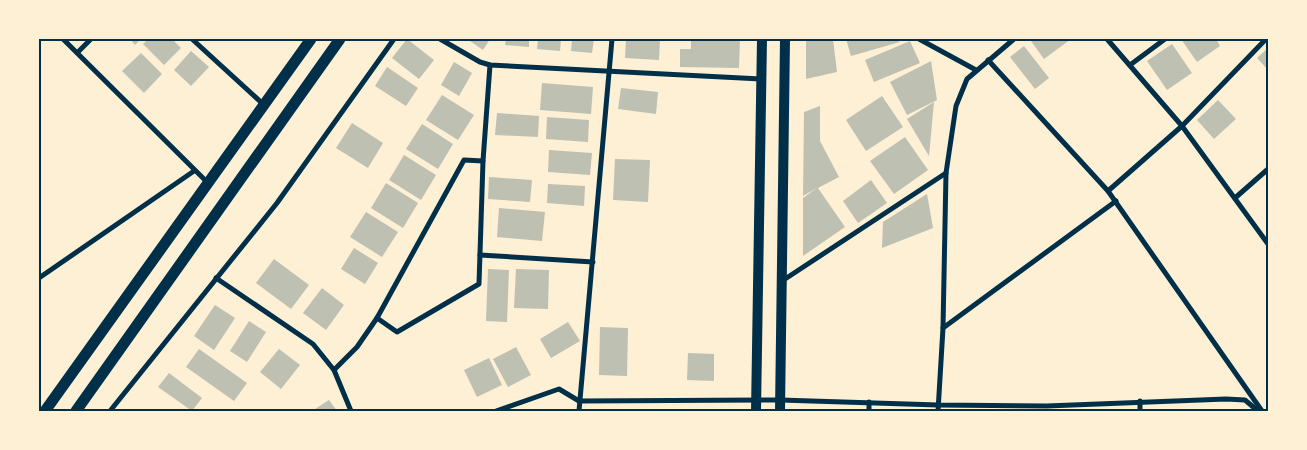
<svg xmlns="http://www.w3.org/2000/svg" width="1307" height="450" font-family="Poppins,sans-serif">
<style>
.building{fill:#bec0b2}
.lines{fill:none;stroke-linecap:round;stroke-linejoin:round}
.minor{stroke:#003049;stroke-width:5}
.secondary{stroke:#003049;stroke-width:10}
.trunk{stroke:#003049;stroke-width:11}
.neatline{fill:none;stroke:#003049;stroke-width:2}
</style>
<rect width="100%" height="100%" fill="#fdf0d5"/>
<g class="building">
<polygon points="130,39 141,39 135,45"/>
<polygon points="148,39 172,39 181,48 164,65 143,44"/>
<polygon points="407,39 434,60 419,79 392,58"/>
<polygon points="467,39 490,39 483,50"/>
<polygon points="506,39 529,39 529,47 505,45"/>
<polygon points="538,39 561,39 560,51 537,49"/>
<polygon points="572,39 594,39 592,53 571,51"/>
<polygon points="626,39 660,39 659,60 625,58"/>
<polygon points="691,39 740,39 739,68 680,67 680,49 691,49"/>
<polygon points="806,39 833,39 837,72 806,79"/>
<polygon points="846,39 895,39 900,42 851,56"/>
<polygon points="1034,39 1071,39 1044,59 1031,41"/>
<polygon points="1181,39 1216,39 1220,46 1197,62"/>
<polygon points="910,41 920,63 874,82 865,60"/>
<polygon points="1172,44 1192,73 1167,90 1147,61"/>
<polygon points="1024,46 1049,78 1035,89 1010,57"/>
<polygon points="1268,48 1268,70 1257,58"/>
<polygon points="191,51 209,67 191,86 174,70"/>
<polygon points="141,53 162,74 144,93 122,71"/>
<polygon points="931,61 937,100 907,115 890,82"/>
<polygon points="454,62 472,73 459,96 441,85"/>
<polygon points="387,67 418,88 406,106 375,86"/>
<polygon points="542,83 593,87 591,114 540,110"/>
<polygon points="621,88 658,92 656,114 618,109"/>
<polygon points="442,95 474,115 458,140 426,120"/>
<polygon points="882,96 903,127 866,151 846,120"/>
<polygon points="1218,100 1236,119 1214,139 1197,120"/>
<polygon points="934,102 929,156 907,119"/>
<polygon points="820,106 820,141 839,177 818,188 845,227 803,256 803,198 817,188 803,196 804,112"/>
<polygon points="497,113 539,116 538,137 495,135"/>
<polygon points="547,117 589,120 588,142 546,139"/>
<polygon points="352,123 383,143 368,168 336,148"/>
<polygon points="422,124 453,144 438,169 406,149"/>
<polygon points="905,137 928,170 894,194 870,161"/>
<polygon points="549,150 592,153 590,175 548,172"/>
<polygon points="404,155 436,175 421,200 389,180"/>
<polygon points="615,159 650,160 648,202 613,200"/>
<polygon points="489,177 532,180 530,202 488,199"/>
<polygon points="871,180 887,203 858,223 843,201"/>
<polygon points="386,183 418,203 403,228 371,208"/>
<polygon points="548,184 585,186 584,206 547,203"/>
<polygon points="927,194 933,228 882,248 883,222"/>
<polygon points="499,208 545,212 542,241 497,237"/>
<polygon points="366,212 398,232 382,257 350,237"/>
<polygon points="354,248 378,263 365,284 341,269"/>
<polygon points="274,259 309,285 291,309 256,283"/>
<polygon points="488,269 509,270 507,322 486,321"/>
<polygon points="516,269 549,270 548,309 514,308"/>
<polygon points="322,288 344,305 326,330 303,313"/>
<polygon points="215,305 235,318 214,350 194,336"/>
<polygon points="249,321 266,332 247,362 230,351"/>
<polygon points="568,322 580,341 551,358 540,339"/>
<polygon points="600,327 628,328 627,376 599,375"/>
<polygon points="516,347 531,375 508,387 493,359"/>
<polygon points="199,349 247,383 234,401 186,367"/>
<polygon points="279,349 300,365 281,389 260,372"/>
<polygon points="688,353 714,354 714,381 687,380"/>
<polygon points="489,358 502,385 477,397 464,370"/>
<polygon points="169,373 202,398 192,411 158,387"/>
<polygon points="329,400 337,411 312,411"/>
</g>
<g class="lines">
<g class="minor">
<polyline points="63,39 208,183"/>
<polyline points="192,39 263,104"/>
<polyline points="440,39 480,62 490,65 761,79"/>
<polyline points="919,39 976,70"/>
<polyline points="1107,39 1182,126 1268,244"/>
<polyline points="78,52 91,39"/>
<polyline points="988,60 1108,191 1262,411"/>
<polyline points="1130,65 1165,39"/>
<polyline points="1108,191 1182,126 1266,39"/>
<polyline points="1235,198 1268,169"/>
<polyline points="480,255 593,262"/>
<polyline points="39,278 194,171"/>
<polyline points="216,278 313,344 334,370"/>
<polyline points="782,281 946,173"/>
<polyline points="377,318 397,332 479,284 483,161 490,65"/>
<polyline points="943,328 1116,201"/>
<polyline points="1140,401 1140,411"/>
<polyline points="110,411 277,203 394,39"/>
<polyline points="351,411 334,370 357,347 377,318 464,160 483,161"/>
<polyline points="496,411 559,389 579,401 780,400 938,405 1047,406 1226,399 1245,400 1258,411"/>
<polyline points="579,411 612,39"/>
<polyline points="869,411 869,402"/>
<polyline points="938,411 943,328 946,173 956,106 967,79 1014,39"/>
</g>
<g class="secondary">
<polyline points="756,411 762,39"/>
<polyline points="780,411 785,39"/>
</g>
<g class="trunk">
<polyline points="45,411 311,39"/>
<polyline points="76,411 340,39"/>
</g>
</g>
<rect width="1307" height="450" fill="none" stroke="#fdf0d5" stroke-width="80"/>
<rect x="40" y="40" width="1227" height="370" class="neatline"/>
</svg>
